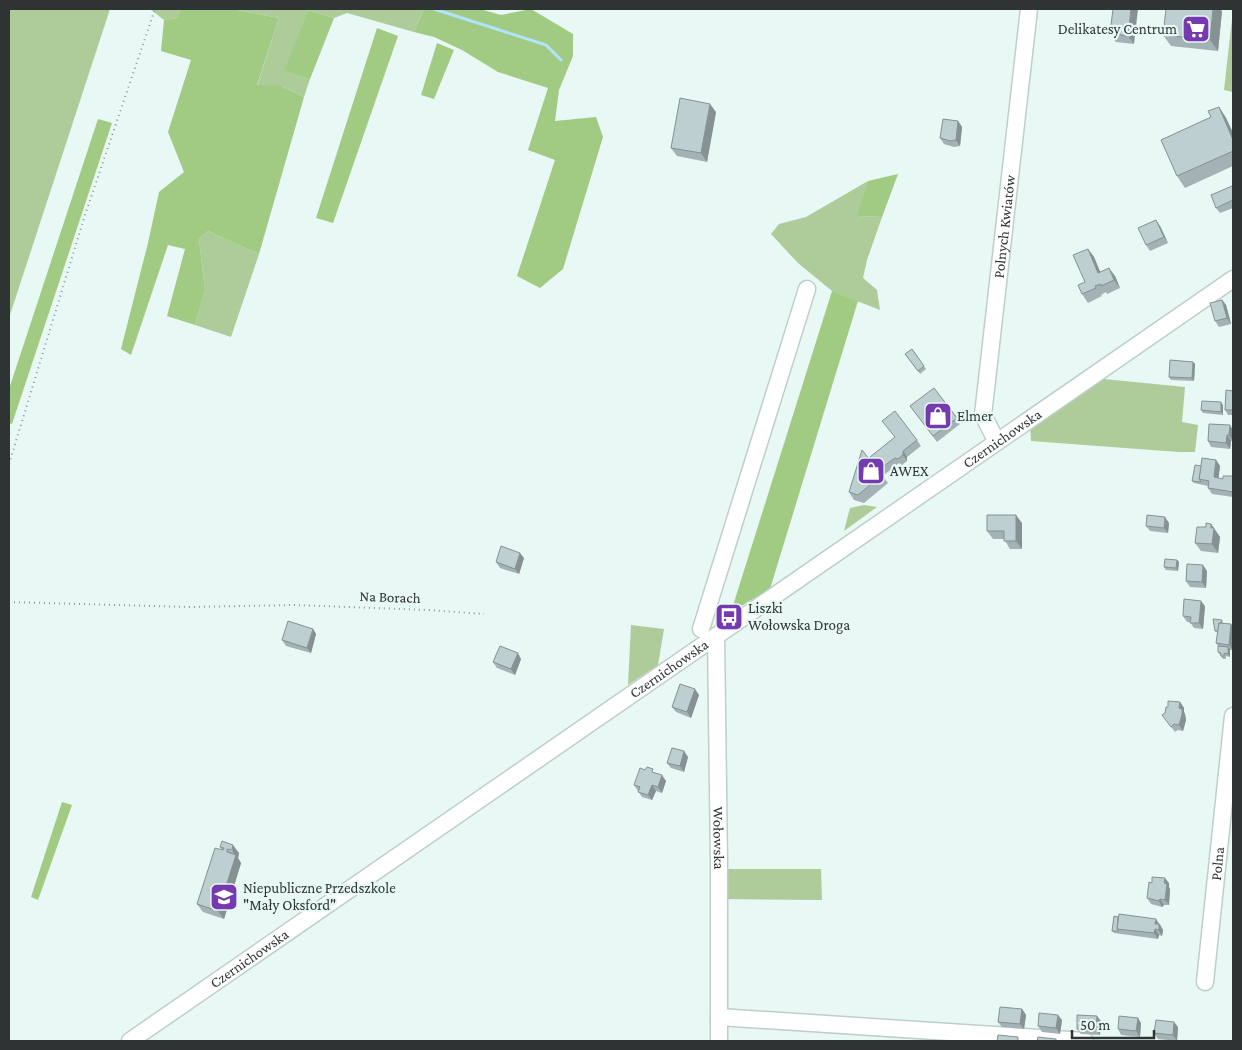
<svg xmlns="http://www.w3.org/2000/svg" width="1242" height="1050" font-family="'Crimson Pro',serif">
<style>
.green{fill:#aecb9a}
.forest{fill:#a1ca83}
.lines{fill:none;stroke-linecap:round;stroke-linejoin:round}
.stream{stroke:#b0e3fd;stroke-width:3}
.minor-casing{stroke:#becfcb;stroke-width:19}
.path{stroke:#8d9896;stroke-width:2;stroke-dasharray:1 4;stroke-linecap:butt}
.minor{stroke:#fff;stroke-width:16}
.wall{fill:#a3b2b4}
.shaded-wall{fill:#859192}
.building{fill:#becfd1;stroke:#859192}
.labels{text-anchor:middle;stroke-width:4.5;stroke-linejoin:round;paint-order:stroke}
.poi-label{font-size:15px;fill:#2e3433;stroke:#e7f8f5;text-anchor:start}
.street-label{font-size:15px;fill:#2e3433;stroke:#e7f8f5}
</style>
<rect width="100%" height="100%" fill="#e7f8f5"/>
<g class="green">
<polygon points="9,9 110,9 9,318"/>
<polygon points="150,9 180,9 177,18 164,20"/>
<polygon points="232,9 424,9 414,32 347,13 334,18 308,10 285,71 310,79 304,97 281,86 257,86 279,18"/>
<polygon points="1233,10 1233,92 1224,90"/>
<polygon points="868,181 858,216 882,217 867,260 863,278 877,290 880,310 832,291 798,263 771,234 779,224 806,217"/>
<polygon points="208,231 259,254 231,337 195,325 205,290 199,239"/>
<polygon points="1104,379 1185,387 1182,422 1198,425 1195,452 1179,452 1031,441 1030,424 1057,410"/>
<polygon points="864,505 877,507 844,531 850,508"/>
<polygon points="631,625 664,629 658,665 628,685"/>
<polygon points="725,869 821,869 822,900 724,899"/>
</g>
<g class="forest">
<polygon points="180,9 232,9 279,18 257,85 281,86 304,97 259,254 208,231 199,239 205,290 195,325 167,316 185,249 168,245 131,355 121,349 148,243 159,192 184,172 168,132 191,60 161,51 164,20 177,18"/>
<polygon points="424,9 480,9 501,15 531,9 573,34 573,56 559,90 555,121 596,117 603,137 563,269 540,288 517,276 555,160 528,150 548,88 498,72 462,50 434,37 414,32"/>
<polygon points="308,10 334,18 310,79 284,71"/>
<polygon points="377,28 398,36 333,223 316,218"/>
<polygon points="437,43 454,50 434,99 421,95"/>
<polygon points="98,119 112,123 12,424 9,423 9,389"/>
<polygon points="898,174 882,217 857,216 868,181"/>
<polygon points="832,291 858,301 770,589 731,612"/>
<polygon points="62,802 72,805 38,900 31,897"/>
</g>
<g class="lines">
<polyline class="stream" points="434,9 546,45 561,60"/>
<defs>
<g id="minor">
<path id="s1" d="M 997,442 L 983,415 L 1029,9"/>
<polyline points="701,629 807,289"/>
<path id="s2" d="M 716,636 L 719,863 L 719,1041"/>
<path id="s3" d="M 1205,982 L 1233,716"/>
<polyline points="719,1017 1085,1041"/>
<path id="s4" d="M 130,1041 L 1233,279"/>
</g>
</defs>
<use href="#minor" class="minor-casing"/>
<g class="path">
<polyline points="9,464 85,215 155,9"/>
<polyline points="9,602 190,607 295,605 428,610 484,614"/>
</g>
<use href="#minor" class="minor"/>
</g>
<g class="wall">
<polygon points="1113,9 1134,44 1116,42 1110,33"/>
<polygon points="1222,11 1218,51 1171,46 1163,35"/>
<polygon points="1219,107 1226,118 1233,133 1233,166 1185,188 1177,176 1211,117"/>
<polygon points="716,112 707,162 677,156 671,148"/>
<polygon points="958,121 962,127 960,146 954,147 944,144 940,138"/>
<polygon points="1233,188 1233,208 1220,213 1216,208"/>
<polygon points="1160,226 1168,243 1150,251 1146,245"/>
<polygon points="1088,249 1094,257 1100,272 1115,276 1120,288 1107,294 1106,292 1101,295 1102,296 1088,303 1082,294 1085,282"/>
<polygon points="1222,300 1226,305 1231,324 1219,327 1215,321"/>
<polygon points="912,349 926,369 920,374 905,354"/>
<polygon points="1193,362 1195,364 1194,381 1171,380 1169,377"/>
<polygon points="934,388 960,424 937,442 910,406"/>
<polygon points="1233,391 1233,415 1228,415 1225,410"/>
<polygon points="1223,405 1223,415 1203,413 1201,410"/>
<polygon points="1233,430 1233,441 1231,441 1230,449 1211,447 1208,441"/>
<polygon points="917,440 921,446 907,457 907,461 902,465 899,463 884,475 870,457"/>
<polygon points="1216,460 1220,466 1218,478 1223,479 1233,476 1233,474 1233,497 1212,494 1208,488 1208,486 1194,483 1192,481 1201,466"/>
<polygon points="882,475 888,483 864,503 854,500 849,492"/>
<polygon points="1022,523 1022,549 1010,549 1004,539 993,539 987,531"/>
<polygon points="1169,523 1168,533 1150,531 1146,526"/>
<polygon points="1211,524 1220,537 1218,553 1201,551 1195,543 1206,527"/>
<polygon points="524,558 519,574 500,568 496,562"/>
<polygon points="1177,560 1179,562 1178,571 1166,570 1164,567"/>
<polygon points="1207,571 1206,588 1190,587 1186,581"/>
<polygon points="1205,606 1203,629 1194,628 1190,622 1187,622 1183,616"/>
<polygon points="1222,620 1223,623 1233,650 1230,650 1230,657 1226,656 1226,659 1223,659 1218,652 1218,646 1216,643 1218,633 1215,631"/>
<polygon points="313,629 316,634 311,653 286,646 282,640"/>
<polygon points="521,659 515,675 497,668 493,662"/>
<polygon points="699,695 691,718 676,712 672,707"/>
<polygon points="1180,702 1184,708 1184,712 1185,714 1186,720 1183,731 1178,730 1175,732 1162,715 1165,713 1168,707"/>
<polygon points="688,757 684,772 671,768 667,763"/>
<polygon points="656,773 666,781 662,793 656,791 652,800 642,797 634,785"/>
<polygon points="220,847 239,853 238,858 241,863 224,919 203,912 197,904 222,850"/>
<polygon points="1169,883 1169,887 1170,889 1169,905 1164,905 1162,907 1151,904 1147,898"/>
<polygon points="1114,916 1160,924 1163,930 1162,936 1159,935 1158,939 1114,933 1112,931"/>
<polygon points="1022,1009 1026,1015 1024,1029 1002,1027 998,1022"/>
<polygon points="1062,1020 1060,1034 1042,1032 1038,1026"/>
<polygon points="1101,1021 1100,1035 1081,1034 1077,1029"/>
<polygon points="1141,1023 1140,1037 1121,1035 1118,1029"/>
<polygon points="1178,1027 1177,1041 1158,1039 1154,1033"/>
</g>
<g class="shaded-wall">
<polygon points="1131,9 1138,9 1134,44 1128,36"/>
<polygon points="1213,9 1220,9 1222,11 1218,51 1210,40"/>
<polygon points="710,104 716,112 707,162 701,153"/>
<polygon points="1219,107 1226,118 1233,133 1233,140"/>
<polygon points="958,121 962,127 960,146 956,140"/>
<polygon points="1156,220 1160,226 1168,243 1164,237"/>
<polygon points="1088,249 1094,257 1104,281 1098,273"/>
<polygon points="1109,268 1115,276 1120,288 1114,280"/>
<polygon points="1222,300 1226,305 1231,324 1227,318"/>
<polygon points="1193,362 1195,364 1194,381 1192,378"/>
<polygon points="1221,402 1223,405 1223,415 1221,412"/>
<polygon points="1230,425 1233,430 1233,441 1229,435"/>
<polygon points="1227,435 1231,441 1230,449 1226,443"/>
<polygon points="903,451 907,457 907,461 903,455"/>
<polygon points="1216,460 1220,466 1218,483 1214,477"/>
<polygon points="1016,515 1022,523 1022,549 1016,541"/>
<polygon points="1165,517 1169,523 1168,533 1164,528"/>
<polygon points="1211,524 1220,537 1218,553 1212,544"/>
<polygon points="520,553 524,558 519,574 515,569"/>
<polygon points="1177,560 1179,562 1178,571 1176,568"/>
<polygon points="1203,565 1207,571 1206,588 1202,582"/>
<polygon points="1201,601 1205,606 1203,629 1199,623"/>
<polygon points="1231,624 1233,627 1233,650 1229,645"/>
<polygon points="313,629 316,634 311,653 307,648"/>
<polygon points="1228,647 1230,650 1230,657 1228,654"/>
<polygon points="518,653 521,659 515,675 511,669"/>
<polygon points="695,689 699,695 691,718 687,712"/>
<polygon points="1180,702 1184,708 1184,712 1185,714 1186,720 1183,731 1179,725"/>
<polygon points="684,751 688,757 684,772 680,766"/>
<polygon points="662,775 666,781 662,793 658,787"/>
<polygon points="652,785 656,791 652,800 648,795"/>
<polygon points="233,845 239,853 238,858 241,863 224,919 218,911 235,856 232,850"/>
<polygon points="1165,878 1169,883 1169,887 1170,889 1169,905 1165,900"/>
<polygon points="1160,899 1164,905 1162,907 1159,901"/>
<polygon points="1156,919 1163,930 1162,936 1155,924"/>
<polygon points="1155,929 1159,935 1158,939 1154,933"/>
<polygon points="1022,1009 1026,1015 1024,1029 1020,1024"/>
<polygon points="1058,1015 1062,1020 1060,1034 1056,1028"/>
<polygon points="1097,1016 1101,1021 1100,1035 1096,1029"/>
<polygon points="1138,1018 1141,1023 1140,1037 1136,1031"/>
<polygon points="1174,1022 1178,1027 1177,1041 1173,1035"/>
</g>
<g class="building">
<polygon points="1113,9 1131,9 1128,36 1110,33"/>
<polygon points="1166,9 1213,9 1210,40 1163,35"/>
<polygon points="680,98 710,104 701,153 671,148"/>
<polygon points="1219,107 1233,140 1233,151 1177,176 1161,140 1211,117 1208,111"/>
<polygon points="943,119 958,121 956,140 950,141 940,138"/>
<polygon points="1232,186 1233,188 1233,200 1216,208 1211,195"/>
<polygon points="1156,220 1164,237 1146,245 1138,228"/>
<polygon points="1088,249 1098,273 1109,268 1114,280 1101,286 1101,284 1095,286 1096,288 1082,294 1078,285 1085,282 1073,255"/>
<polygon points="1222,300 1227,318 1215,321 1210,303"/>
<polygon points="912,349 924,366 918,371 905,354"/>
<polygon points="1170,360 1193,362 1192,378 1169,377"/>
<polygon points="934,388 957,418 933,436 910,406"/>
<polygon points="1226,390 1233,391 1233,410 1225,410"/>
<polygon points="1202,401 1221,402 1221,412 1201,410"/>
<polygon points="895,411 917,440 903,451 903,455 898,459 895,458 880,469 870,457 895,437 882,421"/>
<polygon points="1209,424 1230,425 1229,435 1227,435 1226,443 1208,441"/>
<polygon points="862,450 882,475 858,495 849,492"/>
<polygon points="1202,458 1216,460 1214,477 1223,479 1223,476 1233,476 1233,474 1233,492 1208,488 1209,481 1199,479"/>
<polygon points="1195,465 1201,466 1199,479 1201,482 1192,481"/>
<polygon points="987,515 1016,515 1016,541 1004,541 1004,531 987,531"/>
<polygon points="1147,515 1165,517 1164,528 1146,526"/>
<polygon points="1206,523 1211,524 1211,528 1214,528 1212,544 1195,543 1197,527 1206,527"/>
<polygon points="501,546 520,553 515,569 496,562"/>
<polygon points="1165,559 1177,560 1176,568 1164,567"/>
<polygon points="1187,564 1203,565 1202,582 1186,581"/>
<polygon points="1184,599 1201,601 1199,623 1190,623 1191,617 1183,616"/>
<polygon points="1213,619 1222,620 1221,623 1219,623 1218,631 1215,631"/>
<polygon points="288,621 313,629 307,648 282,640"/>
<polygon points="1219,623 1231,624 1229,645 1216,643"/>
<polygon points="500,646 518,653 511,669 493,662"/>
<polygon points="1218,646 1228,647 1228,654 1224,653 1224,656 1221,656 1221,653 1218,652"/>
<polygon points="680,684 695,689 687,712 672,707"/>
<polygon points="1168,701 1180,702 1179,708 1182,709 1182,715 1179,725 1174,724 1171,727 1162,715 1165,713 1166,707 1168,707"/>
<polygon points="672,748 684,751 680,766 667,763"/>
<polygon points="647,767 653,769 652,772 662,775 658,787 652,785 648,795 638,792 640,787 634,785 640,768 645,770"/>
<polygon points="222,841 233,845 232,850 227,849 227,852 236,855 218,911 197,904 215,848 223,850 224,848 220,847"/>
<polygon points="1152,877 1165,878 1164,883 1167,884 1165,900 1160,899 1159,901 1147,898 1149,882 1152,883"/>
<polygon points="1119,914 1156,919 1155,924 1159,924 1159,930 1155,929 1154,933 1117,929"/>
<polygon points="1114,916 1118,917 1117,929 1119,931 1112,931"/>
<polygon points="1000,1007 1022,1009 1020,1024 998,1022"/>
<polygon points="1039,1013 1058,1015 1056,1028 1038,1026"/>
<polygon points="1077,1015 1097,1016 1096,1029 1077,1029"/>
<polygon points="1119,1016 1138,1018 1136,1031 1118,1029"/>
<polygon points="1156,1020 1174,1022 1173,1035 1154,1033"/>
<polygon points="998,1035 1018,1037 1018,1041 997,1041"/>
<polygon points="1038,1037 1056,1039 1056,1041 1037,1041"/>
</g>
<defs>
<symbol id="supermarket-square" viewBox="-11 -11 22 22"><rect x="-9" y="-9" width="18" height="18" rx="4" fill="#753aaf" stroke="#e7f8f5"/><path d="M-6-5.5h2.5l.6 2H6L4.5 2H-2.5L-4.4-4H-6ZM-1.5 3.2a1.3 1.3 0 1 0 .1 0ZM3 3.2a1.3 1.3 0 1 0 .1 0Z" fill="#fff"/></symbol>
<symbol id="shop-square" viewBox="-11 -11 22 22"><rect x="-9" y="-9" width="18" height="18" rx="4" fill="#753aaf" stroke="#e7f8f5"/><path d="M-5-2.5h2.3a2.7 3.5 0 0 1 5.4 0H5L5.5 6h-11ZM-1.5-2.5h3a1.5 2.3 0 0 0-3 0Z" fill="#fff"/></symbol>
<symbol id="bus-square" viewBox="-11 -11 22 22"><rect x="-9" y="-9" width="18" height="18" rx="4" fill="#753aaf" stroke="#e7f8f5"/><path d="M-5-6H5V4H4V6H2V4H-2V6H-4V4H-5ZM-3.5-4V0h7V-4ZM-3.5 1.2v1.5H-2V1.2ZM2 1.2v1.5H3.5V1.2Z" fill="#fff"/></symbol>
<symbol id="school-square" viewBox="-11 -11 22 22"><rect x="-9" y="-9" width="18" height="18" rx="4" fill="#753aaf" stroke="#e7f8f5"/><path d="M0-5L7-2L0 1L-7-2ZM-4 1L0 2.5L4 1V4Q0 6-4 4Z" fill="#fff"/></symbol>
</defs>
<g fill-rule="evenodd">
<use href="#supermarket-square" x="1180" y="13" width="32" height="32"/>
<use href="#shop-square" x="922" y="400" width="32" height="32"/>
<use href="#shop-square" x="855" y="455" width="32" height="32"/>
<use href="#bus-square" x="713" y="601" width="32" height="32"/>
<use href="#school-square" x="208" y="881" width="32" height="32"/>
</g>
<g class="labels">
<g class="poi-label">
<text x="1177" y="34" text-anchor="end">Delikatesy Centrum</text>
<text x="957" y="421">Elmer</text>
<text x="890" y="476">AWEX</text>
<text x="748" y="613">Liszki<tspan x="748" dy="17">Wołowska Droga</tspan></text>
<text x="243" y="893">Niepubliczne Przedszkole<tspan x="243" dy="17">"Mały Oksford"</tspan></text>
</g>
<g class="street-label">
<text dy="5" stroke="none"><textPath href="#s1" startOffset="220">Polnych Kwiatów</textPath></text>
<text dy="5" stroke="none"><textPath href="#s4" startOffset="1060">Czernichowska</textPath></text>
<text transform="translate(390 597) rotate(2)" y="5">Na Borach</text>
<text dy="5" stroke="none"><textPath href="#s4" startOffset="655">Czernichowska</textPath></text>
<text dy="5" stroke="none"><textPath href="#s2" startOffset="202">Wołowska</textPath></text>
<text dy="5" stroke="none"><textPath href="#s3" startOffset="119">Polna</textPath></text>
<text dy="5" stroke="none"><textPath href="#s4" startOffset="145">Czernichowska</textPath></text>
</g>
</g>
<rect width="1242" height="1050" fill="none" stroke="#2e3433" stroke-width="20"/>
<path d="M1072 1030v8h82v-8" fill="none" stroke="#2e3433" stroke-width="2.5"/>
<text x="1080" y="1030" font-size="15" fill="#2e3433" stroke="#e7f8f5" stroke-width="4" paint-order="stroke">50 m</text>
</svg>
